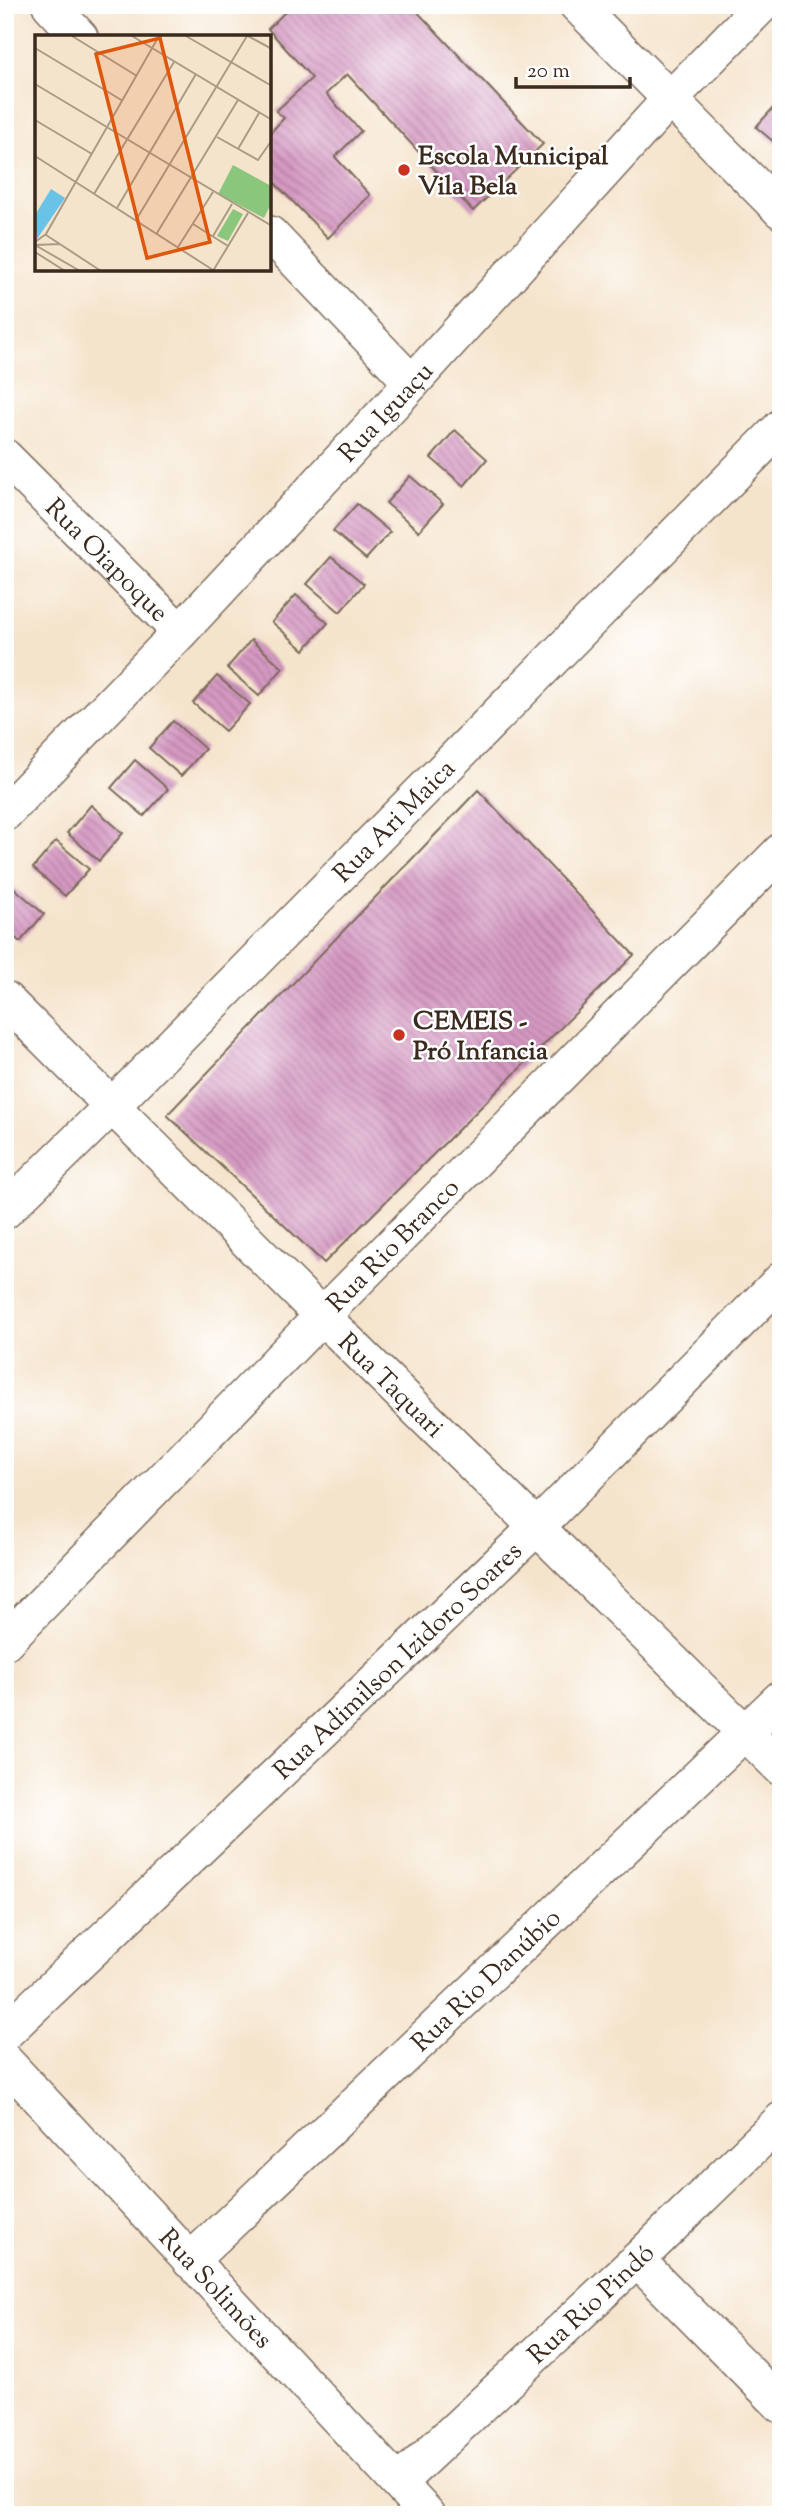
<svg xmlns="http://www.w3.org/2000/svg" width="786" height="2520" font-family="'Sorts Mill Goudy',serif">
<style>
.building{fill:url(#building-back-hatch)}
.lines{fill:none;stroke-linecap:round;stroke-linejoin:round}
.street-casing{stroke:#7c6b5b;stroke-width:38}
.street{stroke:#fff;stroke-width:35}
.poi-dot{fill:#c8321e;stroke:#fff;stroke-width:2.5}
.labels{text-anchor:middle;stroke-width:5;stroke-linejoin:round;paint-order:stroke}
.poi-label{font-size:26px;font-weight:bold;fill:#3b2a1e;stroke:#fff;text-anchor:start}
.street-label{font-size:26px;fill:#3b2a1e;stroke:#fff}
.inset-road{fill:none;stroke:#ab9a86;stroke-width:2}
.view{fill:#df570d;fill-opacity:0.15;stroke:#df570d;stroke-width:3.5}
.inset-edge{fill:none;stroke:#3b2a1e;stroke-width:3.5}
</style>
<defs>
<pattern id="building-back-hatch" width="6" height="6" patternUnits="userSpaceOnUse" patternTransform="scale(1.75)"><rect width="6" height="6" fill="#d699c3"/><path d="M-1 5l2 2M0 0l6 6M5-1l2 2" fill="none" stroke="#af7d9e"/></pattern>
</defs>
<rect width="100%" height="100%" fill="#fff"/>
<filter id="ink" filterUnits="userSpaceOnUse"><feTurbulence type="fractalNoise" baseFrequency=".0143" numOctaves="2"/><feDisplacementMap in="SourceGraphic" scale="14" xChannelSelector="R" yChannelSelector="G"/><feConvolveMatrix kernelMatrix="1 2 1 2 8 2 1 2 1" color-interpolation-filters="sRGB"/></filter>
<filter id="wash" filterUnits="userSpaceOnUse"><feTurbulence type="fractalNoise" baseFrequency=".00686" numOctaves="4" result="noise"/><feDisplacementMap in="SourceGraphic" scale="28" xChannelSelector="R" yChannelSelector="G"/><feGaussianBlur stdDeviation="1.57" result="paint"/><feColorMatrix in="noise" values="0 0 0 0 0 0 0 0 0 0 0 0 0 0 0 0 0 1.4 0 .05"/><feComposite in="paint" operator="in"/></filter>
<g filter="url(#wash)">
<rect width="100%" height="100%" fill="#f5e4cc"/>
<g id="blocks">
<g class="building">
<polygon points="285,5 411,5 543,144 473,211 347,74 326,94 361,131 335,157 370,195 328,238 270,178 270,133 284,118 276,111 312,78 268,29 288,9"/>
<polygon points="781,99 781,148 756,127"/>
<polygon points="455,430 487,459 464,486 431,458"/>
<polygon points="410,476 443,504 419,531 386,503"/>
<polygon points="357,504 390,532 366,559 333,531"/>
<polygon points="331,557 364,584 340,612 307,584"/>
<polygon points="296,595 328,623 304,650 272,622"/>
<polygon points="251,640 283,668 259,696 227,668"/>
<polygon points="217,676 250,704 225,731 193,703"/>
<polygon points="173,721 205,749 181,776 149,748"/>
<polygon points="135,760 168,789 144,816 111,788"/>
<polygon points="478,790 634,955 324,1263 167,1115"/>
<polygon points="91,805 123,833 99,861 67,833"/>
<polygon points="56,841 89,869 65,896 33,868"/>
<polygon points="12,886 44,914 20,942 5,928 5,894"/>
</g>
</g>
</g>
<g filter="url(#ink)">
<use href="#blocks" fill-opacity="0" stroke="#7c6b5b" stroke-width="2"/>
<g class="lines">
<defs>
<g id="street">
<polyline points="50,5 80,37"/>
<polyline points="577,5 781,211"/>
<polyline points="270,234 412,383"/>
<path id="s1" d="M 5,457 L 180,632"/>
<path id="s2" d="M 5,813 L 180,632 L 412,383 L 670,99 L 762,5"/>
<path id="s3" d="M 5,999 L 322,1316 L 781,1768"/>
<path id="s4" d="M 5,1211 L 113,1105 L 781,427"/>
<path id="s5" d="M 5,1642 L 322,1316 L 781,851"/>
<path id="s6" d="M 5,2033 L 537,1527 L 781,1280"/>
<path id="s7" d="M 5,2061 L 428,2515"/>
<polyline points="637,2260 781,2405"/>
<path id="s8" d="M 190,2261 L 781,1698"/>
<path id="s9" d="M 399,2482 L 637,2260 L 781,2120"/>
</g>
</defs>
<use href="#street" class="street-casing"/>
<use href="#street" class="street"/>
</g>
</g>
<g class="poi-dot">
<circle cx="404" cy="170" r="7"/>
<circle cx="399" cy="1035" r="7"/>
</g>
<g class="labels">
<g class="poi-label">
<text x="418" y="164">Escola Municipal<tspan x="418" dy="30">Vila Bela</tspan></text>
<text x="413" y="1029">CEMEIS -<tspan x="413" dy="30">Pró Infancia</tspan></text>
</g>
<g class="street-label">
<text dy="9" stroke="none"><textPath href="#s2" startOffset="553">Rua Iguaçu</textPath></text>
<text dy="9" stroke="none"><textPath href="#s1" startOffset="145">Rua Oiapoque</textPath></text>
<text dy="9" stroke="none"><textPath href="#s4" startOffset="551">Rua Ari Maica</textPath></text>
<text dy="9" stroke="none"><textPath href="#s5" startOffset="555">Rua Rio Branco</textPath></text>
<text dy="9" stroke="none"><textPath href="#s3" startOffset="546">Rua Taquari</textPath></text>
<text dy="9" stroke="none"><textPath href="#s6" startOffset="541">Rua Adimilson Izidoro Soares</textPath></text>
<text dy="9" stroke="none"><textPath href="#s8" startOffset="408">Rua Rio Danúbio</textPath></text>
<text dy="9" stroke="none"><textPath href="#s7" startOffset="310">Rua Solimões</textPath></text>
<text dy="9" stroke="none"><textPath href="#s9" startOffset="262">Rua Rio Pindó</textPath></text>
</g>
</g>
<g transform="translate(35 35)">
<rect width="236" height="236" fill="#f5e4cc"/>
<path d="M 198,174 L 208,179 L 193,206 L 182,201 Z" fill="#8ac67c"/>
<path d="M 198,130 L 236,151 L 236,169 L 229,183 L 183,159 Z" fill="#8ac67c"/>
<path d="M 16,154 L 30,163 L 2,204 L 0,180 Z" fill="#68c3e6"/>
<path class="inset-road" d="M 37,1 L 102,41M 97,1 L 237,85M 151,1 L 237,51M 213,1 L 237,14M 0,13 L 88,66M 0,49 L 237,191M 0,85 L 57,119M 182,102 L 223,125 L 237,105M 203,114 L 224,78M 0,121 L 178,235M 59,159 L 139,27M 82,173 L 161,39M 101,185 L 212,1M 158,189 L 193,211M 122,198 L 203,65M 11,200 L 66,236M 178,201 L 197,169M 0,207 L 11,199 L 124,1M 0,210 L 45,236M 0,210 L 25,209M 143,212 L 178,157M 0,217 L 30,236M 178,236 L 213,178"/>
<path class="view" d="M 125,3 L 175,207 L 112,223 L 61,19 Z"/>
<rect width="236" height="236" class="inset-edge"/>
</g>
<rect width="786" height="2520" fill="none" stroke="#fff" stroke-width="28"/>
<path d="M516 77v10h114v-10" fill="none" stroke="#3b2a1e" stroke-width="3.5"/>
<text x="527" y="77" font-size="21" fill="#3b2a1e" stroke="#ffffff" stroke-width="5" paint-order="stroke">20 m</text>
</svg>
